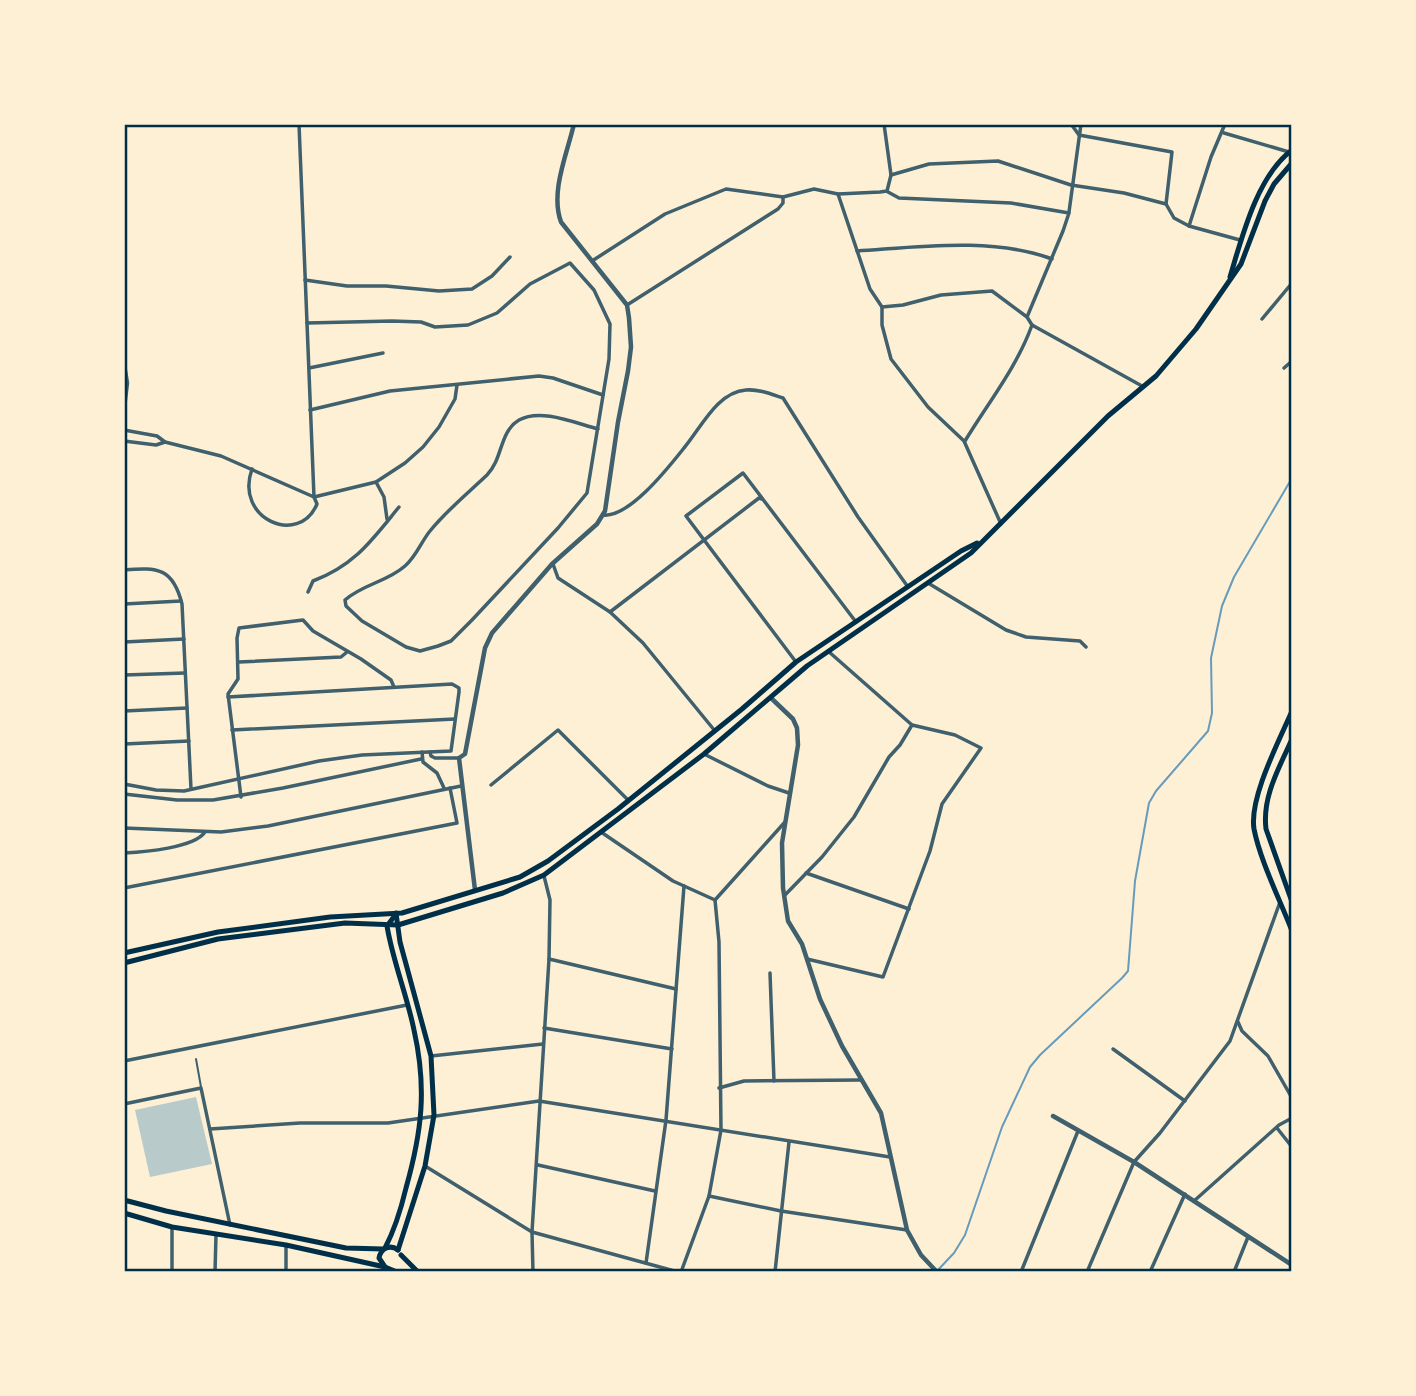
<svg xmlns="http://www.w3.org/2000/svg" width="1416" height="1396" font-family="'Public Sans',sans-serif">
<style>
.green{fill:#b9caca}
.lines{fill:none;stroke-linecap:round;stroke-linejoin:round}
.stream{stroke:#669bbc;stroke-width:2}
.service{stroke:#3f606c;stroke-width:2}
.minor{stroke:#3f606c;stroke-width:3.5}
.tertiary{stroke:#3f606c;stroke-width:4.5}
.secondary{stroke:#003049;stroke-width:5}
.neatline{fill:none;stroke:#003049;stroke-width:2.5}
</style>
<rect width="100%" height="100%" fill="#fdf0d5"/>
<polygon class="green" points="196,1097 212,1164 150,1177 135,1110"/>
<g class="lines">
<polyline class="stream" points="937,1271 954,1253 965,1235 1002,1127 1030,1067 1040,1055 1122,978 1128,971 1135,881 1149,803 1156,791 1208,731 1212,713 1211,658 1222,606 1234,577 1292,478"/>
<polyline class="service" points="196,1059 201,1087"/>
<g class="minor">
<polyline points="884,124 891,175 929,164 998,161 1071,185 1124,193 1166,204 1174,218 1189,226 1240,240"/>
<polyline points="1071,124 1079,135 1172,152 1166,204"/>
<polyline points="1224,133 1289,152"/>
<polyline points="888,192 899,198 1011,203 1069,213 1063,231 1027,317"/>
<polyline points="838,194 870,289 882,307 903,305 941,295 992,291 1027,317 1032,325 1142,386"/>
<polyline points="1069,212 1081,124"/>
<polyline points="1189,226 1211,157 1225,124"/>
<path d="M 857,251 C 919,247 993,237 1052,259"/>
<polyline points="592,261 665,214 726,189 783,197 814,189 838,194 880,192 887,191 891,175"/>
<polyline points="305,280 347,286 386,286 439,291 472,289 492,276 510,257"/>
<polyline points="627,305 778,209 783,203 783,197"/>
<polyline points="882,307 882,325 891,359 928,407 964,441 1001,524"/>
<polyline points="1262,319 1292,283"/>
<path d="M 307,323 L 392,321 L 421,322 L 435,327 L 468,325 L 497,313 L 530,284 L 570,263 L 594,290 L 610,324 L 609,359 L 587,493 L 558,528 L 472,620 L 451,641 L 438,646 L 420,651 L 406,647 L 362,621 L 346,606 L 345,600 C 363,584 387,582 405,566 C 416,557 421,542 430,531 C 447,510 468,493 487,475 C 503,459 499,432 519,420 C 541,408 575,423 598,429"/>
<polyline points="309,368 383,353"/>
<polyline points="1284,368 1292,361"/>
<polyline points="310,410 390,391 539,376 553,378 603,395"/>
<polyline points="124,430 157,436 165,442 221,456 314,497 376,482 405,463 423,447 439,427 455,399 457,385"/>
<polyline points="124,441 156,445 165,442"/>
<path d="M 965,441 C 988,403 1017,367 1032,325"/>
<path d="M 252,469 C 234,519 299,547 317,504 L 314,497 L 299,124"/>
<polyline points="376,482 384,497 387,519"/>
<path d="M 603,515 C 629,518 668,468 684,448 C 701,428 717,392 746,390 C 759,389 771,394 783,398 L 858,517 L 908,587"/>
<polyline points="553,564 558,578 610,612 643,643 715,731"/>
<path d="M 124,570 C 158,567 173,568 182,604 L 191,789"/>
<polyline points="928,583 1006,630 1026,637 1080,641 1086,647"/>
<path d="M 308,592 L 313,581 C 355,565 372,540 399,507"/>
<polyline points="124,604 181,601"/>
<polyline points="610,612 759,498 762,499"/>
<polyline points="124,642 184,639"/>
<polyline points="239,662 341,657 347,652"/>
<polyline points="796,662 686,516 743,473 856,622"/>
<polyline points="124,675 185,673"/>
<polyline points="124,711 187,708"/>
<polyline points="232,730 455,719"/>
<polyline points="124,744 189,741"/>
<polyline points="422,752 423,762 437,773 444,788"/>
<polyline points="430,752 431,756 435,758 459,758"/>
<polyline points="704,754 768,786 789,793"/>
<polyline points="124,784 156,790 184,791 319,761 362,755 451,751 459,692 459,688 452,684 228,697"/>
<polyline points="491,785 558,730 628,800"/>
<polyline points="124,794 177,800 213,800 283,788 421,759"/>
<polyline points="241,797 228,694 238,679 237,638 239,628 303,620 313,631 361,659 391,680 394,687"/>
<polyline points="124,828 221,832 268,826 461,786"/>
<polyline points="601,832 673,881 715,900 785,822"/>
<path d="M 124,853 C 144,852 194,848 205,832"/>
<polyline points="806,873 909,909"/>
<polyline points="124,888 457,823 450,788"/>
<polyline points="784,896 822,857 854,817 889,757 900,745 912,725"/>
<polyline points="549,959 676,989"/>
<polyline points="807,959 883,977 930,851 942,804 981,748 955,735 912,725 828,651"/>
<polyline points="770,973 774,1081"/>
<polyline points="1238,1022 1242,1031 1268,1056 1292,1098"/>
<polyline points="544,1028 672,1049"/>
<polyline points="1113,1049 1185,1101"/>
<polyline points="431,1056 543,1044"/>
<polyline points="124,1061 407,1005"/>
<polyline points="719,1088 744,1081 862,1080"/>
<polyline points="124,1104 201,1088 230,1225"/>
<polyline points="1277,1128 1292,1147"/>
<polyline points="210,1129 300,1123 388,1123 539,1101 890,1157"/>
<polyline points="538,1165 655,1191"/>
<polyline points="425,1166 532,1232 678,1272"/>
<polyline points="709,1196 781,1211 907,1230"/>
<polyline points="1194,1201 1279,1125 1292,1118"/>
<polyline points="646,1263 666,1120 684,886"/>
<polyline points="172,1272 172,1227"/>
<polyline points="215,1272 216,1235"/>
<polyline points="286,1272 286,1246"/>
<polyline points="533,1272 532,1232 549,959 550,900 544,876"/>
<polyline points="681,1272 709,1196 721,1130 719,942 715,900"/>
<polyline points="775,1272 789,1142"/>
<polyline points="1021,1272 1078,1131"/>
<polyline points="1087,1272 1134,1162 1160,1133 1230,1041 1280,902"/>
<polyline points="1150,1272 1185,1194"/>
<polyline points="1234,1272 1248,1237"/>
</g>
<g class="tertiary">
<polyline points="124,364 127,383 124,408"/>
<polyline points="771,698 793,719 797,728 798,745 782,843 783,888 788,921 802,944 820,999 842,1046 881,1113 907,1230 921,1255 937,1272"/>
<path d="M 475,890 L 459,758 L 465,754 L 485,648 L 492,633 L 552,564 L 597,524 L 605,511 L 618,422 L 628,371 L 631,347 L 629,318 L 627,305 L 561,222 C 550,192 567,154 574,124"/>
<polyline points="1053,1116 1134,1162 1292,1265"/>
</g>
<g class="secondary">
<path d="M 1230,277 C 1242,237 1257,176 1292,150"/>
<path d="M 1292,711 C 1279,741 1249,798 1254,829 C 1260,860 1280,900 1292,931"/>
<path d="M 1292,739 C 1279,768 1262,797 1266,829 L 1292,902"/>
<polyline points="396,913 400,942 431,1056 434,1115 425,1166 398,1250"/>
<polyline points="124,953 218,932 330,917 402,913 520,877 548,861 618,809 742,709 796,662 961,551 977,543"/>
<polyline points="124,963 218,939 345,923 398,925 503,893 544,875 704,754 807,666 971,553 1108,416 1156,376 1196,329 1241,264 1265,201 1274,184 1292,163"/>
<polyline points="124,1200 166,1211 346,1248 383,1249"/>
<polyline points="124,1213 172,1227 286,1245 385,1267"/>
<path d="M 385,1248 C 395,1229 401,1209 406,1188 C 422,1131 427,1088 414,1030 C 407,995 393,962 387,926 L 396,914"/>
<polyline points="401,1255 418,1272"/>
<path d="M 397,1272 L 385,1267 L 379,1258 C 381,1248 390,1244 398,1250"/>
</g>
</g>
<rect width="1416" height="1396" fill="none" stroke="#fdf0d5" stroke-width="252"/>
<rect x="126" y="126" width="1164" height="1144" class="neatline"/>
</svg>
